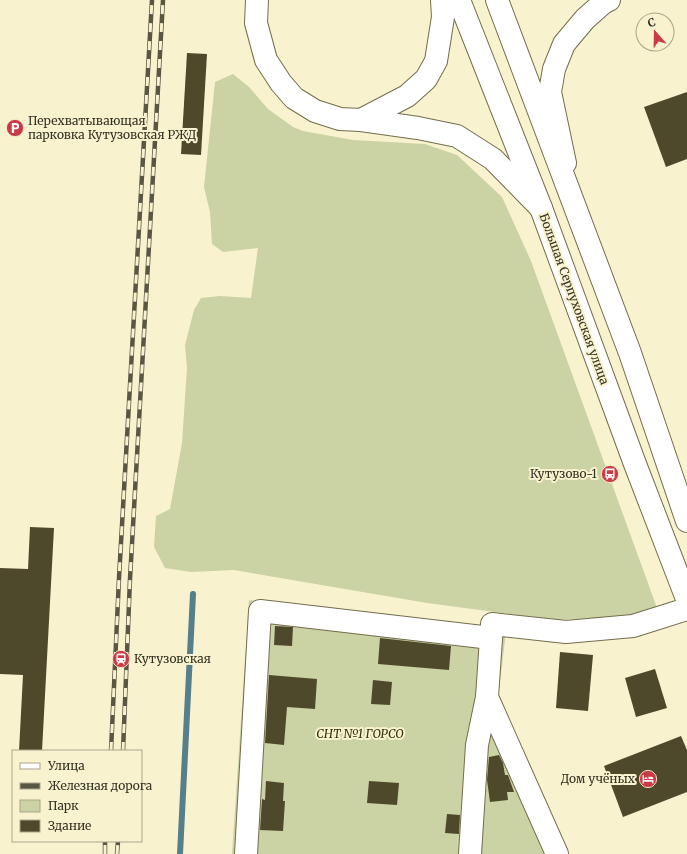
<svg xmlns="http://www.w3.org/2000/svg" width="687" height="854" font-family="Merriweather,serif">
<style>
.green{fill:#cbd2a3}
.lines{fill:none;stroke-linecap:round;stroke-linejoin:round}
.stream{stroke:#567e8b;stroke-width:6}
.building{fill:#4f492c}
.minor-casing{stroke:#736d4e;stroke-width:24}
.major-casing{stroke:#736d4e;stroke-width:24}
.minor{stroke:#fff;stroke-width:22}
.major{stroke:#fff;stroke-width:22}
.rail-casing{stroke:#595644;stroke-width:4.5}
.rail{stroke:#f9f2cf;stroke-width:3;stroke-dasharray:9;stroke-linecap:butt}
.labels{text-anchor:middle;stroke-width:4;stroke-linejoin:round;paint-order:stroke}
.poi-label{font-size:12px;fill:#343224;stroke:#f9f2cf;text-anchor:start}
.street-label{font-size:12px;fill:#343224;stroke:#f9f2cf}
.park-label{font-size:12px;font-style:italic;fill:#30340b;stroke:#f9f2cf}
</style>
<rect width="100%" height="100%" fill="#f9f2cf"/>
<g class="green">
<polygon points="233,74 249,87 268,109 293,127 303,131 353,140 425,144 457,155 502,197 531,261 657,608 628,617 555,620 427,603 234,570 191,572 165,568 154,547 156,516 170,509 182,443 187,368 185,345 194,310 201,298 220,296 251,298 258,248 223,252 212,244 210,212 204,187 215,82"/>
<polygon points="249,600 506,632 498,697 565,854 232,854"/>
</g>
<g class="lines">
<polyline class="stream" points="180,854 193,594"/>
</g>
<g class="building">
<polygon points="187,53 207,54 201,155 181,154"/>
<polygon points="687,92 687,159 666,167 644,107"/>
<polygon points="30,527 54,528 42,751 19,751 23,675 0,674 0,568 28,569"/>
<polygon points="275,626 293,627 292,646 274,645"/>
<polygon points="380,638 451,646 449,670 378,664"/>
<polygon points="560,652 593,655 588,711 556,708"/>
<polygon points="655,669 667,708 636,717 625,678"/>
<polygon points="269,675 317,679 315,709 287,707 284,745 265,743"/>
<polygon points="373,680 392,682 390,705 371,704"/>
<polygon points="681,736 687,750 687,792 623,817 604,766"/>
<polygon points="499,755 503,763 505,775 508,775 514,792 507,792 508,800 490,802 487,780 489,757"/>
<polygon points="266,781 284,783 283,801 285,801 283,831 260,830 262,799 265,800"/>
<polygon points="369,781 399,783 397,805 367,803"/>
<polygon points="447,814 460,815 459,834 445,833"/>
</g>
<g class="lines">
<defs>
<g id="minor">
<polyline points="257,0 256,23 266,60 281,83 294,98 315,111 340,119 361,120 418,128 457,136 493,159 541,208"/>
<polyline points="361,120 407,96 426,79 436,61 443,17 442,0"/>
<polyline points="565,163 550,92 554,69 564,44 585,19 603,3 609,0"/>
<polyline points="246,854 260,611 491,638"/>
<polyline points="470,854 477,745 487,697"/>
<polyline points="557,854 487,697 492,624 566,632 633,626 687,609"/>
</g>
<g id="major">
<polyline points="459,0 541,208 635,464 687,599"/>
<polyline points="497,0 630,353 687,521"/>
</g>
</defs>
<use href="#minor" class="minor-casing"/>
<use href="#major" class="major-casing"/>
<use href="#minor" class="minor"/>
<use href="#major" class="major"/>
<defs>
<g id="rail">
<polyline points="111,751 119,578 152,0"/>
<polyline points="123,751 130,579 163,0"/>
<polyline points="105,854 105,841"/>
<polyline points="117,854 118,841"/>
</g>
</defs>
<use href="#rail" class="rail-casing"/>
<use href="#rail" class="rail"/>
</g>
<defs>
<symbol id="parking-disc" viewBox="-11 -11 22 22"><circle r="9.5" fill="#cb3b47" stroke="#f9f2cf"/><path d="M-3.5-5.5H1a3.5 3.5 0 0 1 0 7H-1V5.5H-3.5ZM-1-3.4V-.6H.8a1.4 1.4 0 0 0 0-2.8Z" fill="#fff"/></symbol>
<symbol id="bus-disc" viewBox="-11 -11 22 22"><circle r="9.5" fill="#cb3b47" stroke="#f9f2cf"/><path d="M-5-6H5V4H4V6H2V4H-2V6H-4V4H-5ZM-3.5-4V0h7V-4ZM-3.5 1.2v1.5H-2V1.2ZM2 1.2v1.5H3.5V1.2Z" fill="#fff"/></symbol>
<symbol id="station-disc" viewBox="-11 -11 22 22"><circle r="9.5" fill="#cb3b47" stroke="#f9f2cf"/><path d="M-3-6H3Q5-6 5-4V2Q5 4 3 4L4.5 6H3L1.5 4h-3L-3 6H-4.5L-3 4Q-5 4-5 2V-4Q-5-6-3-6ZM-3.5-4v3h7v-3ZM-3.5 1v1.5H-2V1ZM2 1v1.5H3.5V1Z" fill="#fff"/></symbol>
<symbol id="hotel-disc" viewBox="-11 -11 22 22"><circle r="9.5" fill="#cb3b47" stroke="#f9f2cf"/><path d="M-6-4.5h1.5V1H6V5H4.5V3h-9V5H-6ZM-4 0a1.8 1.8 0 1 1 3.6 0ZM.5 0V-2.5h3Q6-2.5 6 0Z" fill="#fff"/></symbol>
</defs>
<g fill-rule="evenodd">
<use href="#parking-disc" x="5" y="118" width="20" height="20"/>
<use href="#bus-disc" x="600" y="464" width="20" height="20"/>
<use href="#station-disc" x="111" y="649" width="20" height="20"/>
<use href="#hotel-disc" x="638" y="769" width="20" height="20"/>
</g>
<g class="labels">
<g class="poi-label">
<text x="28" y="125">Перехватывающая<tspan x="28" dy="14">парковка Кутузовская РЖД</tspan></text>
<text x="597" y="478" text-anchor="end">Кутузово-1</text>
<text x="134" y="663">Кутузовская</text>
<text x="635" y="783" text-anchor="end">Дом учёных</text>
</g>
<g class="street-label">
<text transform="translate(574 299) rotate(70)" y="4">Большая Серпуховская улица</text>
</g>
<g class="park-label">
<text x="360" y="738">СНТ №1 ГОРСО</text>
</g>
</g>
<rect x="12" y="750" width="130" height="92" fill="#f9f2cf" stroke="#aaa58b"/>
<rect x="20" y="763" width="20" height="6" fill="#ffffff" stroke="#aaa58b"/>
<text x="48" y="770" font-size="12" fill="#343224">Улица</text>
<rect x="20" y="783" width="20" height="6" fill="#595644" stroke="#aaa58b"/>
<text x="48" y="790" font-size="12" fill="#343224">Железная дорога</text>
<rect x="20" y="800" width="20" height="12" fill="#cbd2a3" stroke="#aaa58b"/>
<text x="48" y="810" font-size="12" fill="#343224">Парк</text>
<rect x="20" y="820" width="20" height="12" fill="#4f492c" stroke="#aaa58b"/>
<text x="48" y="830" font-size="12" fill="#343224">Здание</text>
<g transform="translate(655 32) rotate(340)"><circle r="19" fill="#f9f2cf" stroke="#aaa58b"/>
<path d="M0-3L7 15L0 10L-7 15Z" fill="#cb3b47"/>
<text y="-6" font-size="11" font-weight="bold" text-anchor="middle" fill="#343224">С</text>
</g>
</svg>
